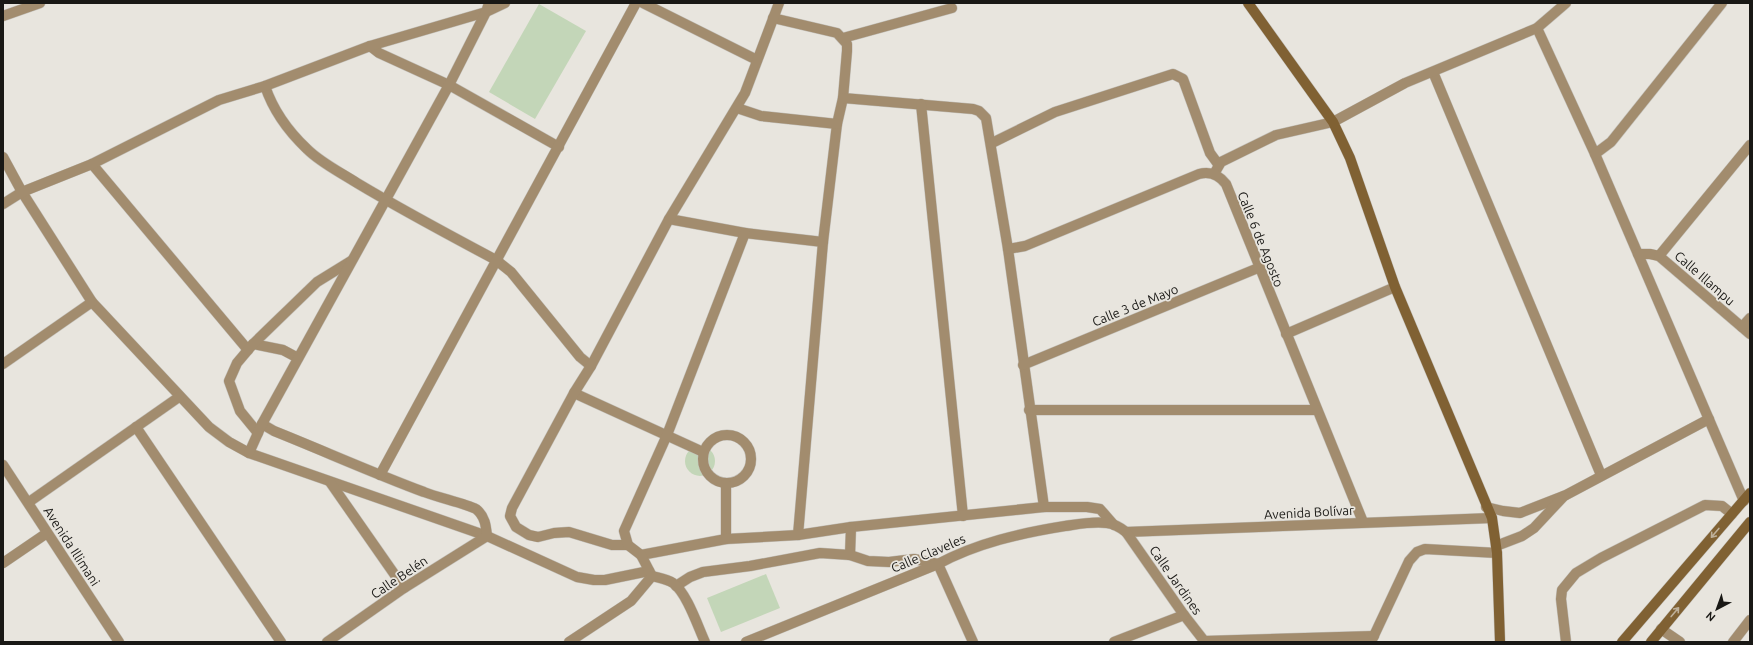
<svg xmlns="http://www.w3.org/2000/svg" width="1753" height="645" font-family="Ubuntu,sans-serif">
<style>
.green{fill:#c3d6b8}
.lines{fill:none;stroke-linecap:round;stroke-linejoin:round}
.street-casing{stroke:#c3c0ba;stroke-width:11}
.secondary-casing{stroke:#c3c0ba;stroke-width:11}
.street{stroke:#a28c6e;stroke-width:10}
.secondary{stroke:#806133;stroke-width:10}
.oneway{stroke:#beb09a}
.labels{text-anchor:middle;stroke-width:3.5;stroke-linejoin:round;paint-order:stroke}
.street-label{font-size:13px;fill:#191815;stroke:#e8e5de}
</style>
<rect width="100%" height="100%" fill="#e8e5de"/>
<g class="green">
<polygon points="539,4 586,31 535,119 489,92"/>
<circle cx="700" cy="461" r="15"/>
<polygon points="766,574 780,608 721,632 707,598"/>
</g>
<g class="lines">
<defs>
<g id="street">
<polyline points="643,3 757,60"/>
<polyline points="3,16 40,3"/>
<polyline points="773,18 837,33 847,44 847,51 843,98 837,124 823,242 798,535"/>
<polyline points="1537,28 1595,154 1744,501"/>
<polyline points="843,38 952,8"/>
<polyline points="370,46 379,53 449,85 559,147"/>
<polyline points="1433,72 1601,475"/>
<path d="M 265,86 C 273,110 288,131 307,149 C 321,163 340,172 357,183 C 402,210 449,235 496,260 L 511,272 L 580,357 L 591,366"/>
<polyline points="843,98 973,109 979,111 986,118 1008,249 1044,507"/>
<polyline points="921,104 963,516"/>
<polyline points="737,108 761,116 837,124"/>
<polyline points="992,143 1055,112 1173,74 1183,79 1210,153 1218,164"/>
<polyline points="1595,154 1611,142 1722,3"/>
<polyline points="3,157 22,192 92,302 209,427 229,442 249,453 487,536 577,577 594,580 605,580 649,571"/>
<polyline points="92,164 248,350"/>
<polyline points="1214,174 1221,162 1276,135 1333,122 1405,83 1537,28 1566,3"/>
<polyline points="3,204 22,192 92,164 219,100 265,86 370,46 486,12 489,3"/>
<polyline points="669,219 745,233 823,242"/>
<path d="M 1008,249 L 1025,246 L 1199,174 C 1210,171 1219,175 1226,184 L 1363,522"/>
<polyline points="1638,254 1650,254 1659,256 1750,334"/>
<polyline points="1659,256 1750,145"/>
<polyline points="1742,327 1750,318"/>
<polyline points="1286,334 1395,287"/>
<polyline points="253,344 283,350 298,358"/>
<polyline points="3,364 92,302"/>
<polyline points="1023,365 1258,268"/>
<polyline points="574,393 703,452"/>
<polyline points="1029,410 1317,410"/>
<path d="M 262,424 L 274,431 C 324,451 373,473 424,492 C 436,497 467,504 476,509 C 485,516 486,526 487,536 L 404,588 L 327,642"/>
<polyline points="136,427 281,642"/>
<polyline points="258,433 240,411 229,381 237,363 253,344 317,282 351,261"/>
<circle cx="727" cy="459" r="24"/>
<polyline points="249,453 262,424 449,85 486,12 505,3"/>
<polyline points="3,465 119,642"/>
<polyline points="380,475 636,3"/>
<polyline points="330,482 404,588"/>
<polyline points="29,502 179,397"/>
<polyline points="1486,507 1503,511 1520,513 1566,495 1709,419"/>
<polyline points="1126,532 1492,518"/>
<polyline points="726,539 726,484"/>
<polyline points="628,545 612,545 569,532 554,533 538,537 529,535 516,527 510,516 512,508 574,393 591,366 669,219 745,93 779,3"/>
<polyline points="1496,546 1522,536 1534,528 1564,496"/>
<polyline points="641,555 726,539 798,535 851,527 1044,507 1087,507 1100,509 1114,525"/>
<polyline points="850,555 851,527"/>
<polyline points="3,563 47,533"/>
<polyline points="652,576 641,555 628,545 624,531 667,435 745,233"/>
<polyline points="676,586 690,577 703,572 750,566 820,553 850,555 868,561 889,562 914,559 938,564 973,642"/>
<polyline points="1661,629 1680,642"/>
<polyline points="1204,641 1374,636"/>
<path d="M 569,642 L 631,601 L 652,576 C 659,578 667,579 673,583 C 687,593 698,627 705,642"/>
<path d="M 746,642 L 938,564 C 977,543 1021,533 1065,526 C 1079,524 1093,521 1107,523 C 1115,524 1121,528 1126,532 L 1184,615 L 1205,642"/>
<polyline points="1114,642 1184,615"/>
<polyline points="1371,642 1409,561 1417,552 1425,549 1497,553"/>
<polyline points="1566,642 1561,599 1562,590 1576,573 1601,558 1705,505 1722,506 1732,514"/>
<polyline points="1733,642 1750,620"/>
</g>
<g id="secondary">
<polyline points="1248,3 1333,122 1350,158 1395,287 1492,518 1497,553 1500,642"/>
<polyline points="1622,642 1750,493"/>
<polyline points="1651,642 1750,522"/>
</g>
</defs>
<use href="#street" class="street-casing"/>
<use href="#secondary" class="secondary-casing"/>
<use href="#street" class="street"/>
<use href="#secondary" class="secondary"/>
</g>
<defs><path id="oneway-shaft" d="M-6 0H5M1.5-3L5.5 0L1.5 3" fill="none" stroke-width="1.6" stroke-linecap="round" stroke-linejoin="round"/></defs>
<g class="oneway">
<use href="#oneway-shaft" transform="translate(1715 533) rotate(130)"/>
<use href="#oneway-shaft" transform="translate(1675 612) rotate(-50)"/>
</g>
<g class="labels">
<g class="street-label">
<text transform="translate(1261 239) rotate(68)" y="5">Calle 6 de Agosto</text>
<text transform="translate(1705 278) rotate(41)" y="5">Calle Illampu</text>
<text transform="translate(1135 305) rotate(-22)" y="5">Calle 3 de Mayo</text>
<text transform="translate(1309 512) rotate(-3)" y="5">Avenida Bolívar</text>
<text transform="translate(72 546) rotate(57)" y="5">Avenida Illimani</text>
<text transform="translate(928 553) rotate(-23)" y="5">Calle Claveles</text>
<text transform="translate(399 577) rotate(-34)" y="5">Calle Belén</text>
<text transform="translate(1176 580) rotate(55)" y="5">Calle Jardines</text>
</g>
</g>
<rect width="1753" height="645" fill="none" stroke="#191815" stroke-width="8"/>
<g transform="translate(1717 609) rotate(221)" stroke="#e8e5de" stroke-width="3" paint-order="stroke">
<path d="M0-3L7 15L0 10L-7 15Z" fill="#191815"/>
<text y="-6" font-size="11" font-weight="bold" text-anchor="middle" fill="#191815">N</text>
</g>
</svg>
